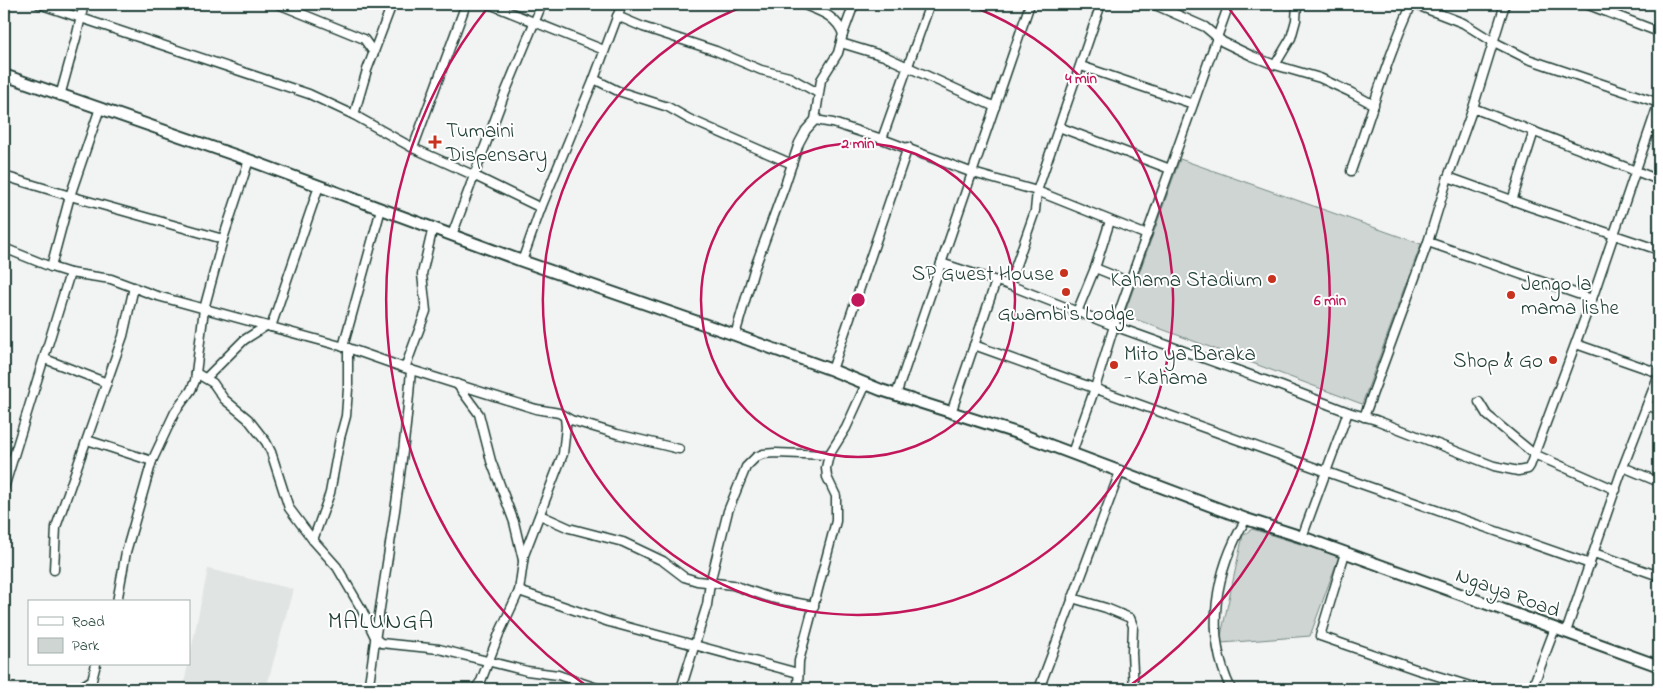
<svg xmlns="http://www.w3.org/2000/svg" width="1663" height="693" font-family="'Indie Flower',sans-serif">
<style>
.built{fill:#e0e4e3}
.green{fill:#ced5d3;stroke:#768984}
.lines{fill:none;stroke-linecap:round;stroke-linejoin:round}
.street-casing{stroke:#1f3d34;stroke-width:11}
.secondary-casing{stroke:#1f3d34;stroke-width:14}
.street{stroke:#fff;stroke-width:8}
.secondary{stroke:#fff;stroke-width:10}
.ring{fill:none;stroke:#c2185b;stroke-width:2.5}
.poi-dot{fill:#c8321e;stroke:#fff;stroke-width:2}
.labels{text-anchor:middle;stroke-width:4;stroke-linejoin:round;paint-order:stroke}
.poi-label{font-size:21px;fill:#1f3d34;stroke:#fff;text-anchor:start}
.street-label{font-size:21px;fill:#1f3d34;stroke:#fff}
.quarter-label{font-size:24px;letter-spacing:1px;fill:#1f3d34;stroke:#fff}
.centre{fill:#c2185b;stroke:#fff;stroke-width:2.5}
.ring-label{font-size:15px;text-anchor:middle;font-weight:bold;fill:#c2185b;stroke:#fff;stroke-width:4;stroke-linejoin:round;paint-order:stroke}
</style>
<rect width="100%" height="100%" fill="#f2f3f3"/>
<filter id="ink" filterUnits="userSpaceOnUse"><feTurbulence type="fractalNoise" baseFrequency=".02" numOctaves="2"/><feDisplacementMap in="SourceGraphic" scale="10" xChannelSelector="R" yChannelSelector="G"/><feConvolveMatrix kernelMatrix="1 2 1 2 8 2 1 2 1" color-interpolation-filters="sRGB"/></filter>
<g filter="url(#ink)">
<polygon class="built" points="208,569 293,589 266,689 200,689 184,684"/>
<g class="green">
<polygon points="1180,159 1421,244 1362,404 1124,315"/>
<polygon points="1252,529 1339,556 1310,636 1222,643 1220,640 1243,535"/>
</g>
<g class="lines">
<defs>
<g id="street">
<polyline points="39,4 309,94 354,115 413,148 473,175 541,208"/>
<polyline points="278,4 364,39 374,53"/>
<polyline points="489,4 604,50"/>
<path d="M 802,4 C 819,11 836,15 843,34"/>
<polyline points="1153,4 1205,27 1223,42 1252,56 1275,65 1320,78 1350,92 1374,105"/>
<polyline points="1414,4 1463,23 1492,41 1528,59 1659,103"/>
<polyline points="1586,4 1659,32"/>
<polyline points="617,16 643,27 716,51 761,70 789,77 818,93"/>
<polyline points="841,43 884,56 995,107"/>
<polyline points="1275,65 1291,38 1296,20 1297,4"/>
<polyline points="1081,66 1193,104"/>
<polyline points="594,79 618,91 668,107 689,119 792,164"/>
<polyline points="60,96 76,38 84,4"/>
<polyline points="1473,108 1659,180"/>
<polyline points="354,115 367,70 392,4"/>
<polyline points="815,120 821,80 838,53 843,34 854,4"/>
<polyline points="1059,127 1170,169"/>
<polyline points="882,139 930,4"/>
<polyline points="413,148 466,4"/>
<path d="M 1351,171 C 1371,115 1387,57 1412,4"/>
<polyline points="4,176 70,196 223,239"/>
<polyline points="1448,177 1531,207 1659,250"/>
<polyline points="1512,201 1534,131"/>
<polyline points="452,235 503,98 542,4"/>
<polyline points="1428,242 1592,299"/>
<polyline points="4,248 51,267 70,273 111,279 154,295 348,348 405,368 536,409 559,413 571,420 617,434 679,449"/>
<polyline points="522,261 541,208 594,79 622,4"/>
<polyline points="941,263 1009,285 1114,326 1281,386 1348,412 1376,420 1494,466 1518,471 1528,469 1530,466 1592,299 1659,102"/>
<polyline points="51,267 70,196 100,108"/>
<polyline points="1095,268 1130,282"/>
<polyline points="1009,285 1035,211 1037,191 1101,4"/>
<polyline points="1077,312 1095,268 1110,221"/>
<polyline points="271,327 319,186"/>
<polyline points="735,335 754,270 784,188 799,143 806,130 815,120 833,123 882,139 973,173 1037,191 1147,235"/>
<polyline points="1576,344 1659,373"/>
<polyline points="974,345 1327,472 1590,564"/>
<polyline points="343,347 381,209"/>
<polyline points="45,359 107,383"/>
<polyline points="405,368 426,311 422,274 433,227"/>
<polyline points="832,370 908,147"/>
<polyline points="196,373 213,383 224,399 248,419 266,442 271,452 289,508 313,540 337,567 361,608 376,639 381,643 439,649 527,671 558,675 600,689"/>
<polyline points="206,378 244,340 266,326"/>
<polyline points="457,384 479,414 491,461 514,522 523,560"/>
<polyline points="896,395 1030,4"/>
<polyline points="1479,402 1487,415 1534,454 1616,490"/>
<polyline points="1647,405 1659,410"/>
<polyline points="951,413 996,281"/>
<polyline points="1364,417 1428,242 1448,177 1473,108 1505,4"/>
<polyline points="87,440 152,461"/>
<polyline points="1072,453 1095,388 1114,326 1229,4"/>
<polyline points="1623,467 1659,482"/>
<polyline points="4,488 70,273"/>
<polyline points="540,515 569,528 623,542 663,561 684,577 697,581 733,585 771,598 814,606"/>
<polyline points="1302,537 1348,412"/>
<polyline points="313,540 330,493 340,438 346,416 348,389 348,348"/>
<polyline points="1345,553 1320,636 1418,670 1480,689"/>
<polyline points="1594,553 1659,576"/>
<polyline points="54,570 56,527 123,336 134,287"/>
<polyline points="519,591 609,622 798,673"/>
<polyline points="1072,598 1106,608 1130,618 1133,626 1132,653 1134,689"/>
<polyline points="117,602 126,552 152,461 175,412 191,390 195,381 204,309 223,239 249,160"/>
<polyline points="1566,632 1623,467 1659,374"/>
<polyline points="78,689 92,680 96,664"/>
<path d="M 368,689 C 372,667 374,644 378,621 C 391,537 405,455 411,370"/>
<polyline points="475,689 481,681 499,634 519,591 524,555 563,454 566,427 565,417"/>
<polyline points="681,689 707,605 710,583 728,511 746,467 756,457 763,454 775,453 829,455"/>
<polyline points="798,689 799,661 836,521 836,496 827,477 826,468 829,455 846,428 866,384"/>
<polyline points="1039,689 1120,472"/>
<path d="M 1231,689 C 1204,633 1215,571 1246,519"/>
<polyline points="1532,689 1555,628"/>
</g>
<polyline id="secondary" points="4,75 249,160 522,261 735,335 832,370 881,390 1023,435 1246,519 1302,537 1659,666"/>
</defs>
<use href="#street" class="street-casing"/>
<use href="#secondary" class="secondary-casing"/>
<use href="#street" class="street"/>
<use href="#secondary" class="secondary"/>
</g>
</g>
<g class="ring">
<circle cx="858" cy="300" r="157"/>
<path d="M966 4A315 315 0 1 1 750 4"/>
<path d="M591 689A472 472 0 0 1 489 6M1227 6A472 472 0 0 1 1125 689"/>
</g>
<g class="poi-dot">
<path d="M432.5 134.5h5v5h5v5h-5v5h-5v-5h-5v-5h5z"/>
<circle cx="1064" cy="273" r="5"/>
<circle cx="1272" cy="279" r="5"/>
<circle cx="1066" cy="292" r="5"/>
<circle cx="1511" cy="295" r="5"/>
<circle cx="1553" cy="360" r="5"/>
<circle cx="1114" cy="365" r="5"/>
</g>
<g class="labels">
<g class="poi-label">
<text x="446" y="137">Tumaini<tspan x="446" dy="24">Dispensary</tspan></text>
<text x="1054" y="280" text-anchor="end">SP Guest House</text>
<text x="1262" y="286" text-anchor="end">Kahama Stadium</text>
<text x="1521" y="290">Jengo la<tspan x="1521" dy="24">mama lishe</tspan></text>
<text x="1066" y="320" text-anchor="middle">Gwambi's Lodge</text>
<text x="1124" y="360">Mito ya Baraka<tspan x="1124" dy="24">- Kahama</tspan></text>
<text x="1543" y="367" text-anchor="end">Shop &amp; Go</text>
</g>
<g class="street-label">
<text transform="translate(1508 592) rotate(20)" y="7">Ngaya Road</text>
</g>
<g class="quarter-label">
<text x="381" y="628">MALUNGA</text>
</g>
</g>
<circle cx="858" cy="300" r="8" class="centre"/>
<g class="ring-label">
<text x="1081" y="83">4 min</text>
<text x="858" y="148">2 min</text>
<text x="1330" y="305">6 min</text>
</g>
<rect width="1663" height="693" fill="none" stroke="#fff" stroke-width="20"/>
<rect x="10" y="10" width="1643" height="673" fill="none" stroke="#1f3d34" stroke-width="2" filter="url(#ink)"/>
<rect x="28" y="600" width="162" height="65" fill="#ffffff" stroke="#a5b1ae"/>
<rect x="38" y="617" width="25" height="8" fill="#ffffff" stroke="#a5b1ae"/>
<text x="72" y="626" font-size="15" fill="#1f3d34">Road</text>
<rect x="38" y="638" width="25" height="15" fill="#ced5d3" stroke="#a5b1ae"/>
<text x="72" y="650" font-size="15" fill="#1f3d34">Park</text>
</svg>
